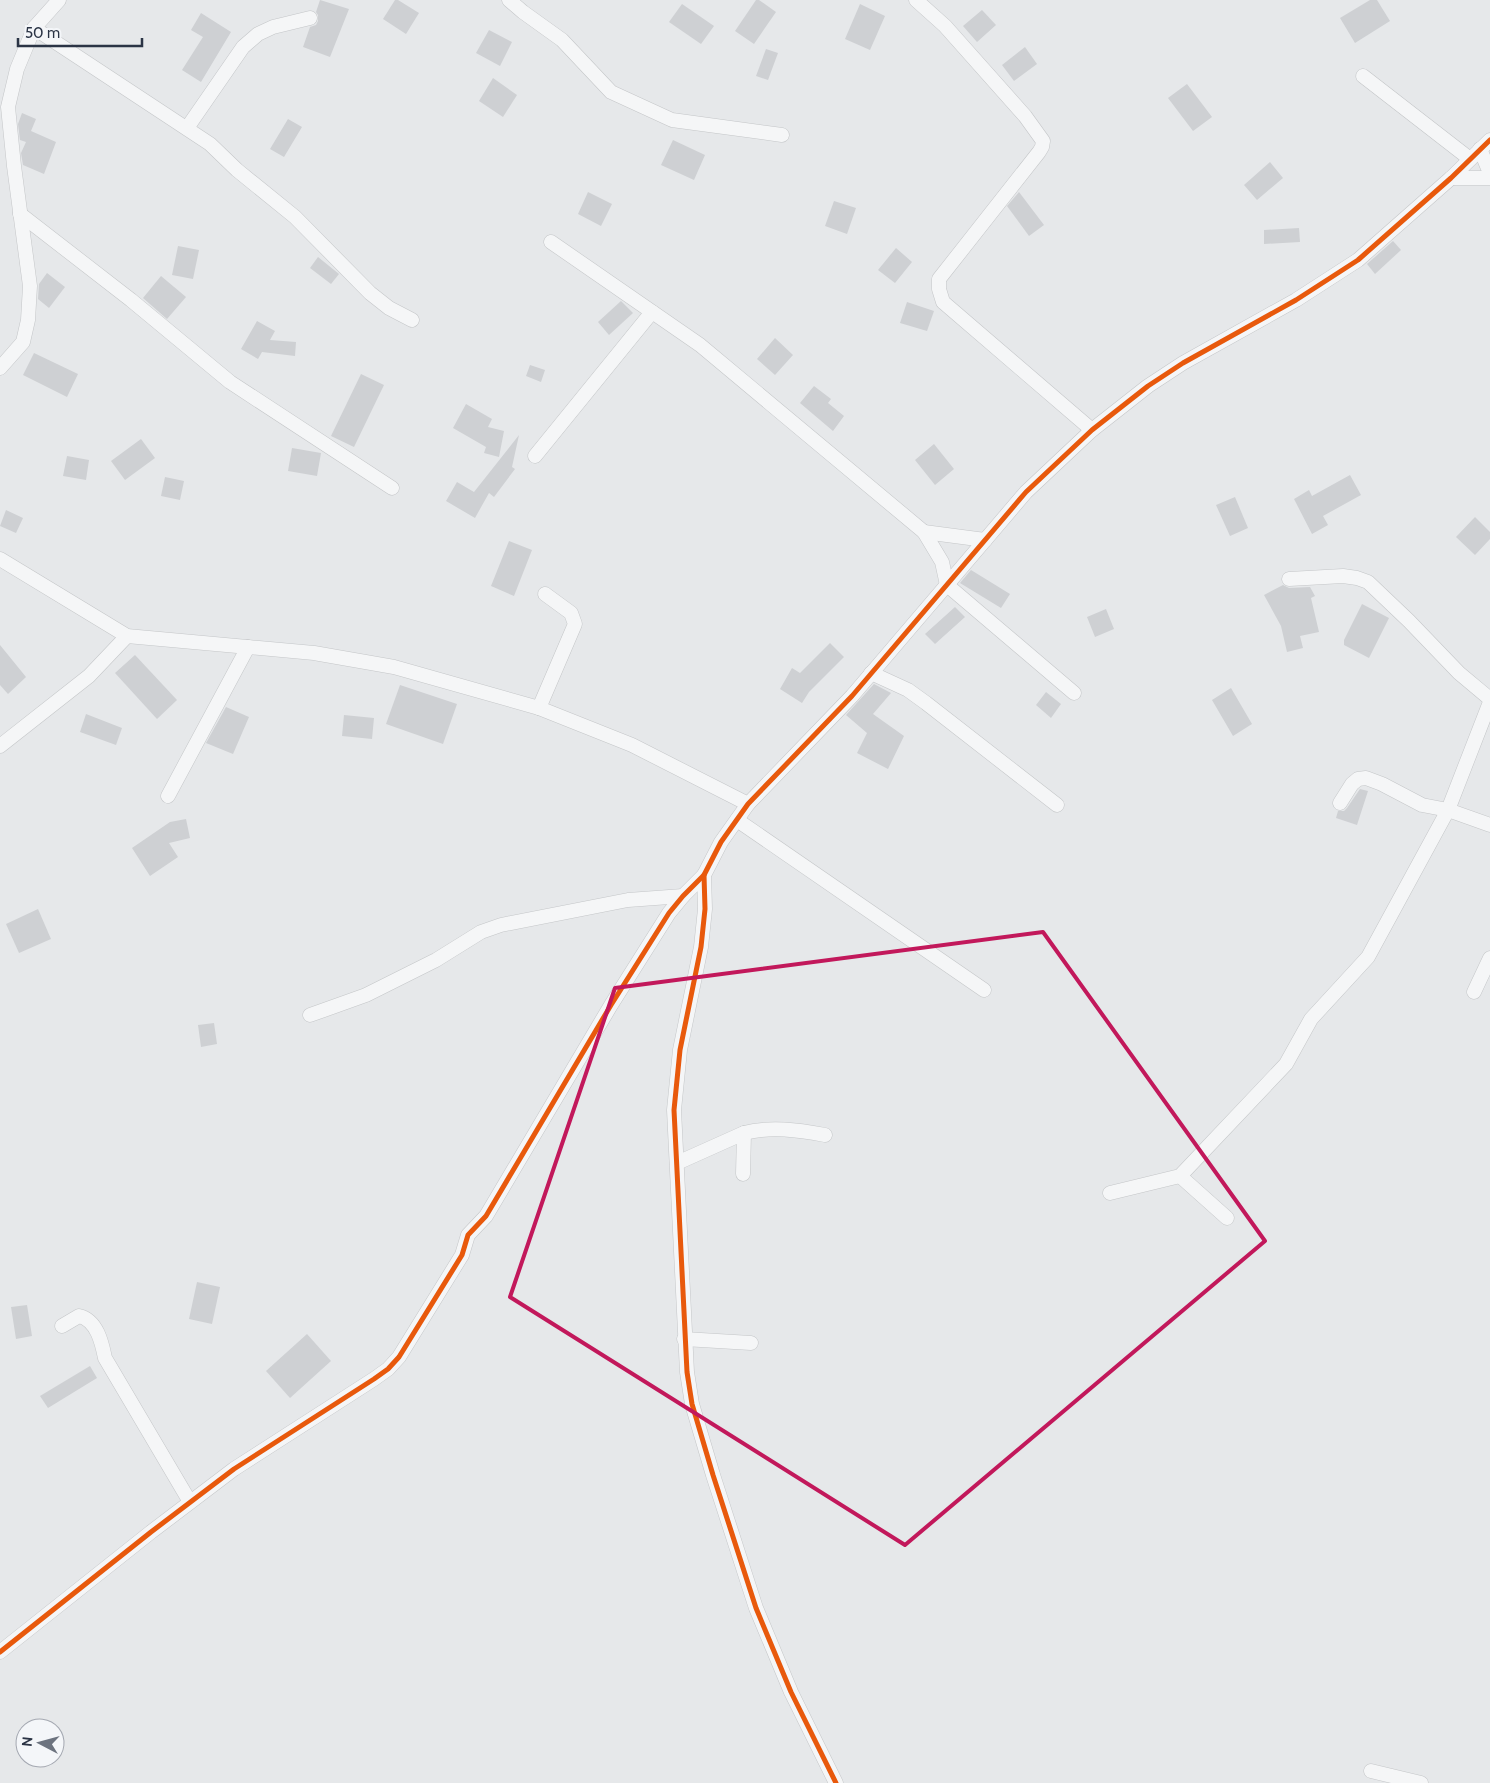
<svg xmlns="http://www.w3.org/2000/svg" width="1490" height="1783" font-family="Cabin,sans-serif">
<style>
.building{fill:#ced0d3}
.lines{fill:none;stroke-linecap:round;stroke-linejoin:round}
.street-casing{stroke:#c4c6c8;stroke-width:15}
.street{stroke:#f5f6f7;stroke-width:14}
.cycleway-casing{stroke:#f4f6f9;stroke-width:8}
.cycleway{stroke:#e8590c;stroke-width:5}
.marked{fill:none;stroke:#c2185b;stroke-width:4;stroke-linejoin:round}
</style>
<rect width="100%" height="100%" fill="#e6e8ea"/>
<g class="building">
<polygon points="320,0 349,9 330,57 303,47 310,27 316,25 318,21 318,15 316,12"/>
<polygon points="395,0 398,0 419,13 406,34 383,19"/>
<polygon points="756,0 759,0 776,12 754,44 735,31"/>
<polygon points="1370,0 1377,0 1390,21 1355,43 1340,18"/>
<polygon points="682,4 714,26 701,44 669,22"/>
<polygon points="860,4 885,16 870,50 845,39"/>
<polygon points="982,10 996,25 977,42 963,26"/>
<polygon points="201,13 231,32 201,82 182,70 203,37 191,30"/>
<polygon points="489,30 512,42 500,66 476,53"/>
<polygon points="1025,47 1037,64 1014,81 1002,65"/>
<polygon points="766,49 778,53 768,80 756,76"/>
<polygon points="493,78 517,95 503,117 479,101"/>
<polygon points="1187,84 1212,117 1193,131 1168,98"/>
<polygon points="22,113 36,119 31,131 56,142 44,174 23,165 21,153 26,142 20,140 18,124"/>
<polygon points="288,119 302,127 284,157 270,149"/>
<polygon points="673,140 705,155 694,180 661,165"/>
<polygon points="1270,162 1283,178 1257,200 1244,185"/>
<polygon points="588,192 612,204 601,226 578,214"/>
<polygon points="1019,192 1044,225 1029,236 1007,206"/>
<polygon points="834,201 856,208 847,234 825,226"/>
<polygon points="1299,228 1300,242 1264,244 1264,230"/>
<polygon points="1393,241 1401,250 1375,274 1367,264"/>
<polygon points="178,246 199,250 193,279 172,275"/>
<polygon points="896,248 912,262 895,283 878,270"/>
<polygon points="318,257 339,274 331,284 310,268"/>
<polygon points="47,273 65,287 49,308 38,299 39,284"/>
<polygon points="161,276 186,297 167,319 143,298"/>
<polygon points="621,301 633,313 609,335 598,322"/>
<polygon points="907,302 934,311 927,331 900,323"/>
<polygon points="257,321 275,331 270,340 296,342 295,356 262,352 258,359 241,349"/>
<polygon points="775,338 793,355 775,375 757,359"/>
<polygon points="34,353 78,374 67,397 23,375"/>
<polygon points="530,365 545,370 541,382 526,376"/>
<polygon points="361,374 384,385 354,447 331,436"/>
<polygon points="814,386 831,399 828,403 844,416 833,431 800,403"/>
<polygon points="466,404 492,419 488,427 504,431 499,457 484,453 486,447 453,428"/>
<polygon points="519,435 512,467 515,469 494,497 489,493 475,518 446,501 457,482 474,492"/>
<polygon points="141,439 155,458 125,480 111,461"/>
<polygon points="934,444 954,469 935,485 915,460"/>
<polygon points="292,448 321,453 317,476 288,471"/>
<polygon points="67,456 89,460 86,480 63,476"/>
<polygon points="1350,475 1361,495 1323,516 1328,525 1312,534 1294,499 1309,490 1312,496"/>
<polygon points="165,477 184,481 180,500 161,496"/>
<polygon points="1235,497 1248,528 1230,536 1216,505"/>
<polygon points="6,510 23,518 16,533 0,526"/>
<polygon points="1475,517 1490,532 1490,539 1475,555 1456,537"/>
<polygon points="509,541 532,550 514,596 491,586"/>
<polygon points="971,570 1010,594 1001,608 960,583"/>
<polygon points="1283,585 1289,588 1310,587 1315,596 1311,598 1319,632 1300,636 1303,648 1287,652 1281,626 1264,595"/>
<polygon points="1362,604 1389,618 1369,658 1344,645 1344,640"/>
<polygon points="955,607 965,617 935,644 925,634"/>
<polygon points="1106,609 1114,629 1095,637 1087,617"/>
<polygon points="830,643 844,657 809,692 802,703 780,689 792,668 800,673"/>
<polygon points="0,645 26,677 8,694 0,685"/>
<polygon points="135,655 177,700 157,719 115,673"/>
<polygon points="874,684 891,693 873,714 904,736 888,769 857,753 867,733 846,715"/>
<polygon points="400,685 457,704 443,744 386,724"/>
<polygon points="1231,688 1252,724 1233,736 1212,700"/>
<polygon points="1046,692 1061,704 1051,718 1036,705"/>
<polygon points="226,707 249,717 233,754 206,743"/>
<polygon points="86,714 122,728 116,745 80,732"/>
<polygon points="344,715 374,718 372,739 342,736"/>
<polygon points="1360,789 1368,791 1357,825 1336,818 1338,811 1344,811 1347,808"/>
<polygon points="186,819 190,838 169,843 178,857 150,876 132,848 170,822"/>
<polygon points="38,909 51,939 19,953 6,924"/>
<polygon points="214,1023 217,1044 201,1047 198,1025"/>
<polygon points="197,1282 220,1287 212,1324 189,1319"/>
<polygon points="27,1305 32,1336 16,1339 11,1307"/>
<polygon points="307,1334 331,1361 290,1398 266,1371"/>
<polygon points="90,1366 97,1378 48,1408 40,1396"/>
</g>
<g class="lines">
<defs>
<g id="street">
<polyline points="509,0 523,12 562,40 611,92 672,120 782,135"/>
<polyline points="916,0 945,26 1025,116 1043,141 1042,147 1039,152 939,279 939,289 943,302 1092,430"/>
<polyline points="34,28 210,144 237,170 295,217 370,293 389,308 412,320"/>
<polyline points="1363,76 1470,159"/>
<polyline points="187,128 243,47 258,34 273,27 310,18"/>
<polyline points="1480,149 1490,173"/>
<polyline points="1451,178 1490,178"/>
<polyline points="20,214 131,300 230,382 392,488"/>
<polyline points="551,242 700,345 924,532 942,562 947,585 1074,693"/>
<polyline points="0,368 23,342 28,320 30,286 14,166 8,107 17,69 34,28 59,0"/>
<polyline points="535,456 652,312"/>
<polyline points="924,532 985,540"/>
<polyline points="0,559 127,636 314,653 394,667 539,708 632,745 748,804"/>
<polyline points="1289,579 1343,576 1357,578 1368,582 1409,621 1459,673 1490,699"/>
<polyline points="871,673 908,690 926,703 1057,805"/>
<polyline points="539,708 575,624 571,613 545,594"/>
<polyline points="0,746 89,676 127,636"/>
<polyline points="168,796 248,647"/>
<polyline points="1340,803 1352,784 1358,779 1366,778 1382,784 1422,805 1448,810 1490,825"/>
<polyline points="737,820 984,990"/>
<polyline points="1474,992 1490,958"/>
<polyline points="310,1015 366,995 436,960 481,932 501,925 628,900 683,896"/>
<path d="M 677,1163 L 744,1133 C 771,1126 798,1130 825,1135"/>
<polyline points="743,1174 744,1133"/>
<polyline points="1180,1176 1227,1218"/>
<polyline points="1110,1193 1180,1176 1286,1064 1311,1019 1368,957 1448,810 1490,702"/>
<path d="M 62,1326 L 79,1316 C 97,1320 102,1343 105,1358 L 190,1502"/>
<polyline points="684,1339 751,1343"/>
<polyline points="0,1652 151,1532 234,1469 374,1379 388,1369 399,1357 462,1255 468,1235 486,1216 611,1005 669,913 683,896 704,875"/>
<polyline points="1371,1771 1421,1783"/>
<polyline points="836,1783 791,1692 756,1608 713,1475 692,1404 687,1372 674,1110 680,1050 701,947 705,909 704,875 721,842 748,804 852,696 1026,492 1092,430 1148,386 1183,363 1296,300 1358,260 1451,178 1490,140"/>
</g>
</defs>
<use href="#street" class="street-casing"/>
<use href="#street" class="street"/>
<defs>
<g id="cycleway">
<polyline points="0,1652 151,1532 234,1469 374,1379 388,1369 399,1357 462,1255 468,1235 486,1216 611,1005 669,913 683,896 704,875"/>
<polyline points="836,1783 791,1692 756,1608 713,1475 692,1404 687,1372 674,1110 680,1050 701,947 705,909 704,875 721,842 748,804 852,696 1026,492 1092,430 1148,386 1183,363 1296,300 1358,260 1451,178 1490,140"/>
</g>
</defs>
<use href="#cycleway" class="cycleway-casing"/>
<use href="#cycleway" class="cycleway"/>
</g>
<path class="marked" d="M 1043,932 L 1265,1241 L 905,1545 L 510,1297 L 615,988 Z"/>
<g transform="translate(40 1743) rotate(276)"><circle r="24" fill="#f4f6f9" stroke="#a4a8b1"/>
<path d="M0-4L9 19L0 12L-9 19Z" fill="#6c737f"/>
<text y="-8" font-size="14" font-weight="bold" text-anchor="middle" fill="#2b3445">N</text>
</g>
<path d="M18 38v8h124v-8" fill="none" stroke="#2b3445" stroke-width="2.5"/>
<text x="25" y="38" font-size="15" fill="#2b3445" stroke="#f4f6f9" stroke-width="4" paint-order="stroke">50 m</text>
</svg>
